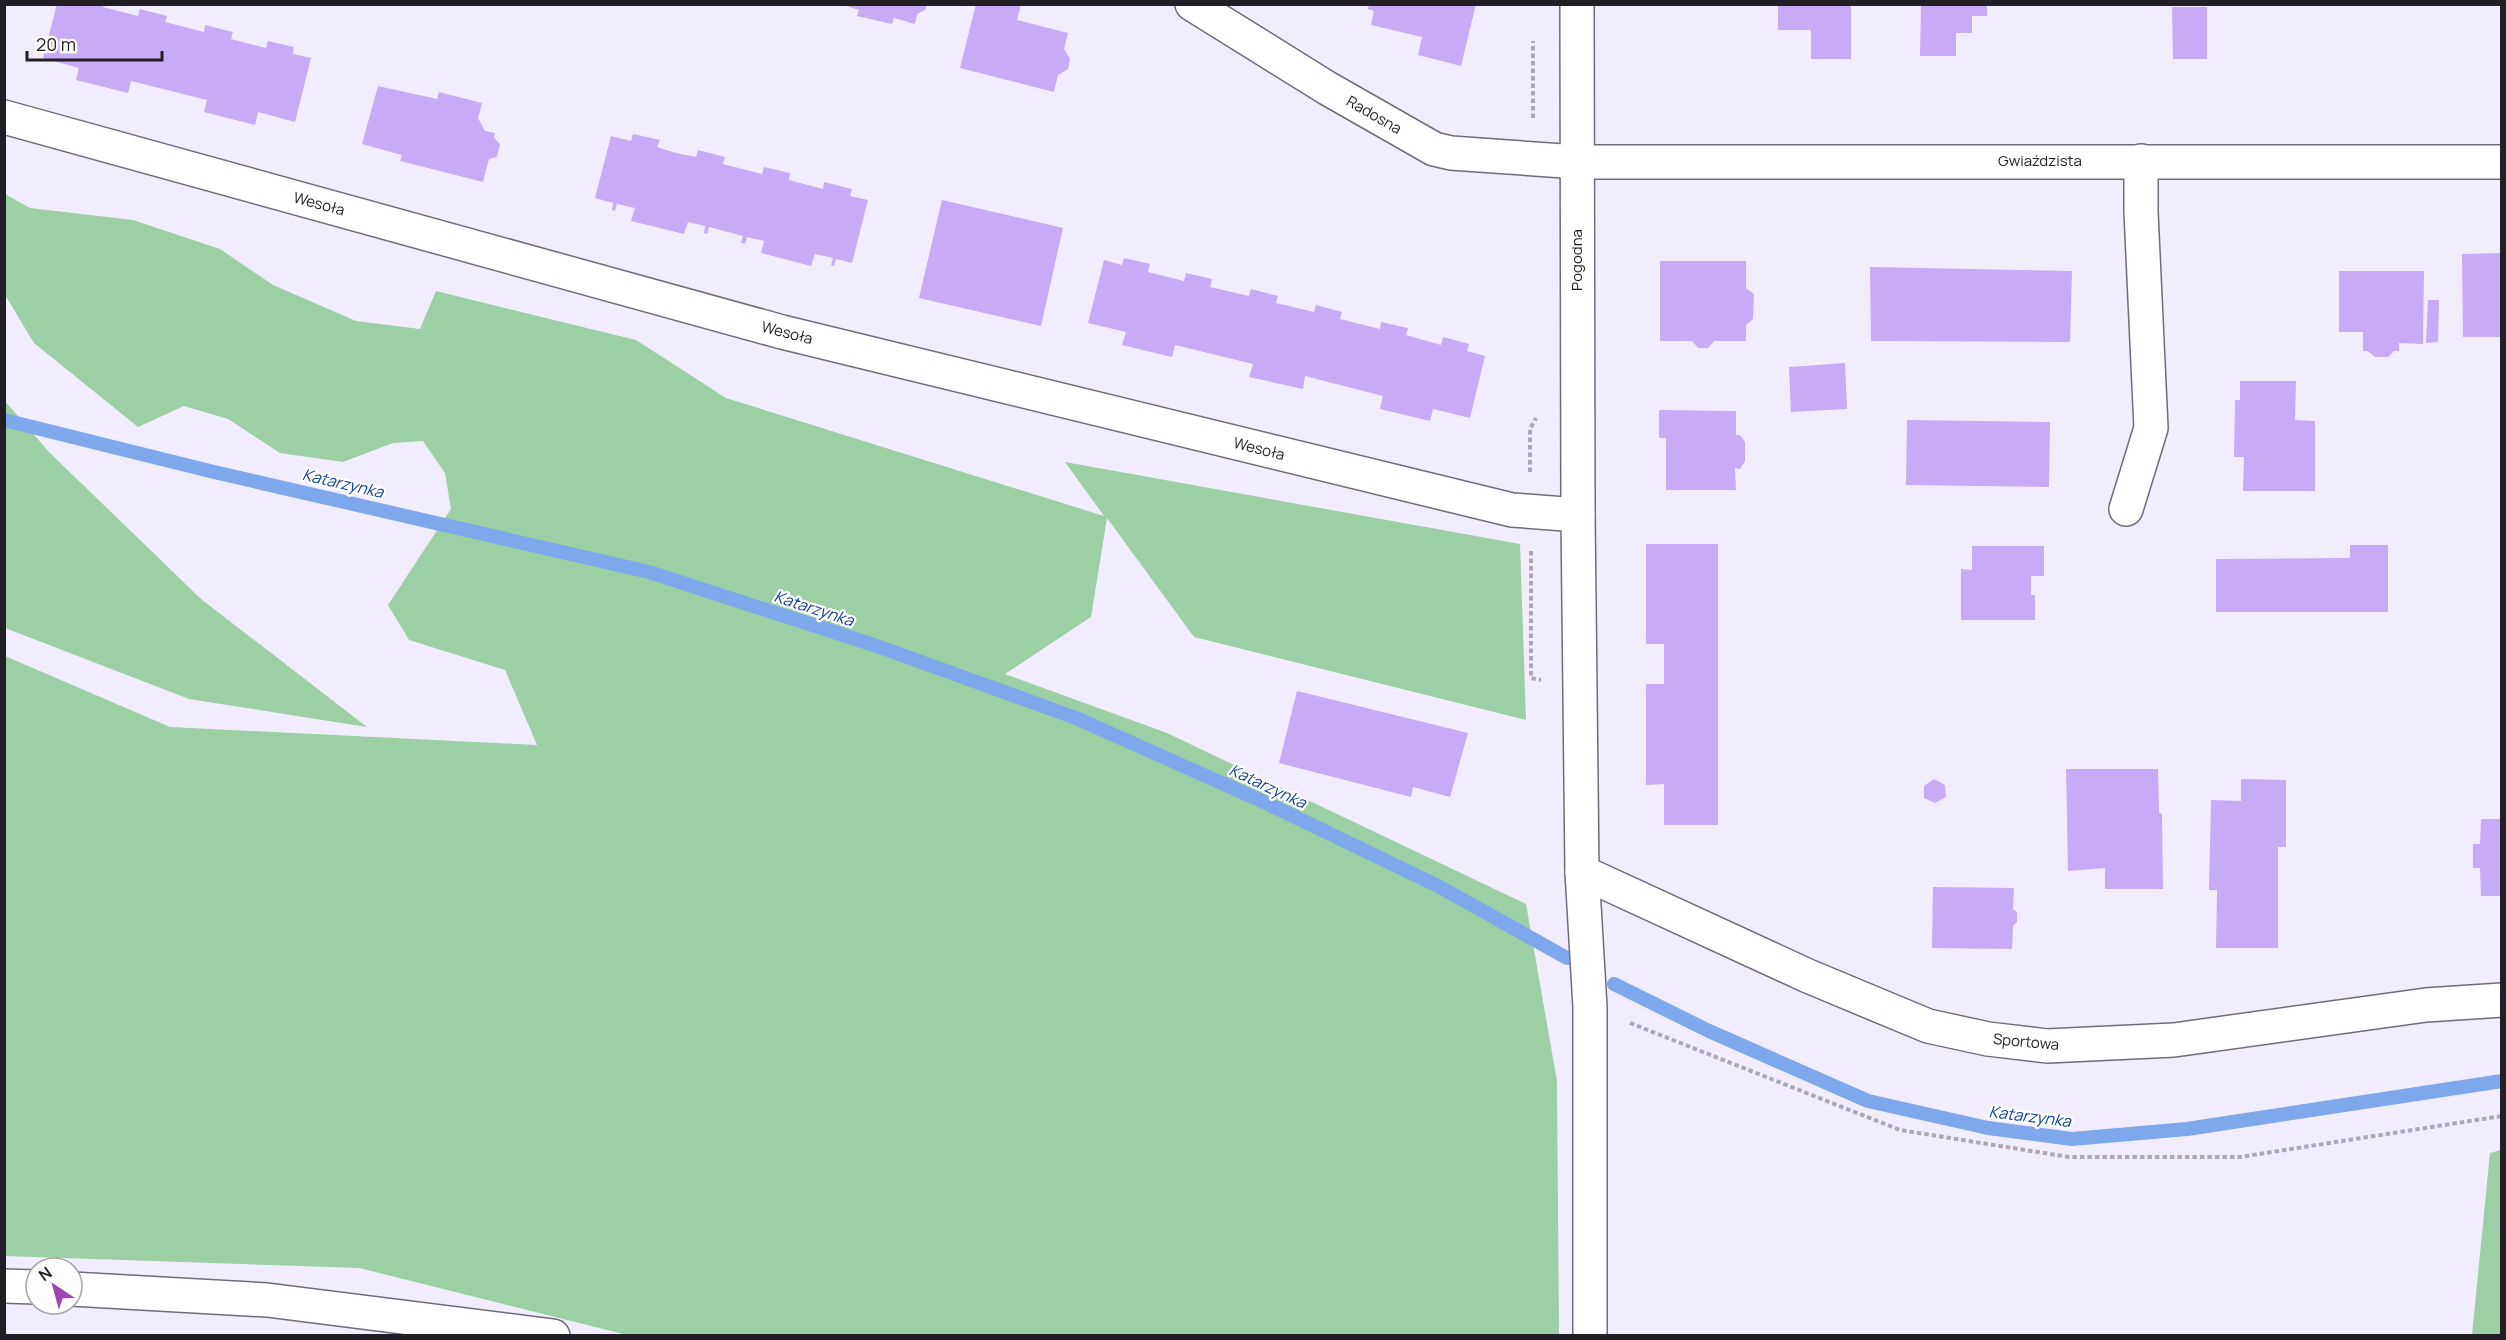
<svg xmlns="http://www.w3.org/2000/svg" width="2506" height="1340" font-family="Manrope,sans-serif">
<style>
.green{fill:#9dcfa4}
.lines{fill:none;stroke-linecap:round;stroke-linejoin:round}
.stream{stroke:#7ea8eb;stroke-width:14}
.building{fill:#c7abf6}
.minor-casing{stroke:#706b7a;stroke-width:36}
.path{stroke:#aba7b4;stroke-width:4;stroke-dasharray:4.5 3;stroke-linecap:butt}
.minor{stroke:#fff;stroke-width:33}
.labels{text-anchor:middle;stroke-width:4.5;stroke-linejoin:round;paint-order:stroke}
.street-label{font-size:15px;fill:#211f25;stroke:#fdfdfd}
.water-label{font-size:16px;font-style:italic;fill:#114390;stroke:#fdfdfd}
</style>
<rect width="100%" height="100%" fill="#f2edfe"/>
<g class="green">
<polygon points="5,194 30,208 133,220 220,249 273,285 356,321 420,329 436,291 636,340 726,398 1104,516 1065,462 1520,544 1526,720 1194,637 1107,518 1091,617 1005,674 1167,733 1526,904 1557,1081 1559,1335 631,1336 359,1268 5,1256 5,656 170,727 537,745 505,670 409,640 388,605 451,509 445,473 423,441 393,443 343,462 280,453 228,419 184,406 138,427 34,343 5,295"/>
<polygon points="4,400 49,452 201,599 367,727 189,699 5,628"/>
<polygon points="2501,1150 2501,1335 2472,1335 2490,1153"/>
</g>
<g class="lines">
<g class="stream">
<polyline points="4,420 214,472 649,572 874,645 1076,718 1264,802 1438,886 1567,958"/>
<polyline points="1614,984 1709,1031 1868,1101 1988,1128 2072,1139 2187,1129 2502,1081"/>
</g>
</g>
<g class="building">
<polygon points="57,4 104,4 103,7 138,16 140,9 167,16 165,22 204,32 205,25 233,32 231,39 266,48 268,41 294,47 293,54 311,58 295,122 258,112 255,125 204,112 207,100 131,81 128,93 76,80 79,68 43,58"/>
<polygon points="840,4 927,4 925,10 917,14 915,24 894,18 892,24 857,16 859,10"/>
<polygon points="976,4 1021,4 1017,20 1068,33 1064,49 1070,59 1068,69 1058,75 1054,92 960,68"/>
<polygon points="1369,4 1476,4 1461,66 1418,55 1422,37 1371,25 1374,11 1368,9"/>
<polygon points="1778,4 1851,4 1851,59 1811,59 1811,30 1778,30"/>
<polygon points="1921,4 1987,4 1987,16 1972,16 1972,33 1956,33 1956,56 1920,56"/>
<polygon points="2172,7 2207,7 2207,59 2173,59"/>
<polygon points="378,86 437,99 439,92 482,103 478,118 485,131 495,133 494,138 500,144 497,157 489,159 483,182 400,161 402,155 362,144"/>
<polygon points="633,134 660,140 657,147 676,153 696,157 698,150 725,157 723,164 762,174 764,167 790,173 789,180 823,189 824,182 852,189 850,196 868,200 852,263 836,259 834,266 831,265 833,258 815,254 811,266 761,253 764,241 747,237 745,244 741,243 743,236 709,227 707,234 704,233 705,226 688,222 684,234 631,221 635,208 617,204 615,211 612,210 613,203 595,198 611,136 631,141"/>
<polygon points="942,200 1063,228 1041,326 919,298"/>
<polygon points="2502,253 2502,337 2463,337 2462,254"/>
<polygon points="1124,258 1150,264 1148,272 1184,281 1186,273 1212,279 1210,287 1249,296 1251,289 1278,296 1276,303 1314,312 1316,305 1342,312 1340,319 1380,329 1381,322 1408,328 1406,335 1441,345 1443,337 1469,344 1467,351 1485,356 1470,418 1433,409 1430,421 1380,409 1383,396 1305,376 1303,389 1249,377 1253,364 1175,345 1172,357 1122,345 1126,332 1088,323 1104,260 1122,265"/>
<polygon points="1660,261 1746,261 1746,288 1754,294 1753,319 1746,325 1746,341 1714,341 1708,348 1698,348 1692,341 1660,341"/>
<polygon points="1870,267 2072,271 2070,342 1871,341"/>
<polygon points="2339,271 2424,271 2423,344 2399,343 2399,351 2394,351 2388,357 2375,357 2368,351 2363,351 2363,332 2339,332"/>
<polygon points="2428,300 2439,300 2438,342 2426,343"/>
<polygon points="1845,363 1847,409 1791,412 1789,367"/>
<polygon points="2240,381 2296,381 2295,420 2315,421 2315,491 2243,491 2244,457 2234,457 2235,400 2240,400"/>
<polygon points="1659,410 1736,411 1736,435 1740,435 1745,442 1745,461 1740,469 1735,468 1736,490 1666,490 1666,438 1659,438"/>
<polygon points="1907,420 2050,422 2049,487 1906,485"/>
<polygon points="1646,544 1718,544 1718,825 1664,825 1664,784 1646,785 1646,684 1664,684 1664,644 1646,644"/>
<polygon points="2350,545 2388,545 2388,612 2216,612 2216,559 2350,558"/>
<polygon points="1972,546 2044,546 2044,576 2031,576 2031,595 2035,595 2035,620 1961,620 1961,569 1972,570"/>
<polygon points="1297,691 1468,733 1450,797 1413,787 1411,797 1279,763"/>
<polygon points="2066,769 2158,769 2159,813 2162,814 2163,889 2105,889 2105,868 2068,871"/>
<polygon points="1934,779 1945,785 1946,797 1935,803 1924,798 1924,786"/>
<polygon points="2241,779 2286,780 2286,847 2278,847 2278,948 2216,948 2217,890 2209,890 2211,800 2241,801"/>
<polygon points="2481,819 2502,819 2502,896 2481,896 2480,868 2473,868 2473,844 2480,844"/>
<polygon points="1933,887 2014,888 2013,909 2017,912 2017,922 2013,926 2012,949 1932,948"/>
</g>
<g class="lines">
<defs>
<g id="minor">
<polyline points="1192,4 1327,88 1434,149 1451,153 1578,162 2502,162"/>
<polyline points="1577,4 1578,515 1582,872 1590,1007 1590,1336"/>
<polyline points="4,117 782,332 1512,510 1578,515"/>
<polyline points="2126,509 2151,428 2141,212 2141,161"/>
<polyline points="1582,872 1808,976 1928,1026 1988,1039 2047,1046 2174,1040 2426,1005 2502,1000"/>
<polyline points="4,1286 36,1287"/>
<polyline points="72,1289 267,1300 553,1336"/>
</g>
</defs>
<use href="#minor" class="minor-casing"/>
<g class="path">
<polyline points="1533,118 1533,41"/>
<polyline points="1530,472 1530,429 1536,418"/>
<polyline points="1531,551 1531,678 1541,680"/>
<polyline points="1630,1023 1900,1130 2069,1157 2240,1157 2502,1116"/>
</g>
<use href="#minor" class="minor"/>
</g>
<g class="labels">
<g class="street-label">
<text transform="translate(1374 115) rotate(30)" y="5">Radosna</text>
<text x="2040" y="166">Gwiaździsta</text>
<text transform="translate(319 204) rotate(15)" y="5">Wesoła</text>
<text transform="translate(1577 260) rotate(-90)" y="5">Pogodna</text>
<text transform="translate(787 333) rotate(14)" y="5">Wesoła</text>
<text transform="translate(1259 449) rotate(14)" y="5">Wesoła</text>
<text transform="translate(2026 1042) rotate(5)" y="5">Sportowa</text>
</g>
<g class="water-label">
<text transform="translate(343 483) rotate(13)" y="6">Katarzynka</text>
<text transform="translate(814 608) rotate(18)" y="6">Katarzynka</text>
<text transform="translate(1268 786) rotate(25)" y="6">Katarzynka</text>
<text transform="translate(2030 1116) rotate(7)" y="6">Katarzynka</text>
</g>
</g>
<rect width="2506" height="1340" fill="none" stroke="#211f25" stroke-width="12"/>
<g transform="translate(54 1286) rotate(324)"><circle r="28" fill="#fdfdfd" stroke="#a5a4a7" stroke-width="1.5"/>
<path d="M0-4.5L10 22L0 15L-10 22Z" fill="#9d47b3"/>
<text y="-9" font-size="16" font-weight="bold" text-anchor="middle" fill="#211f25">N</text>
</g>
<path d="M27 51v9h135v-9" fill="none" stroke="#211f25" stroke-width="3"/>
<text x="36" y="51" font-size="18" fill="#211f25" stroke="#fdfdfd" stroke-width="4.5" paint-order="stroke">20 m</text>
</svg>
